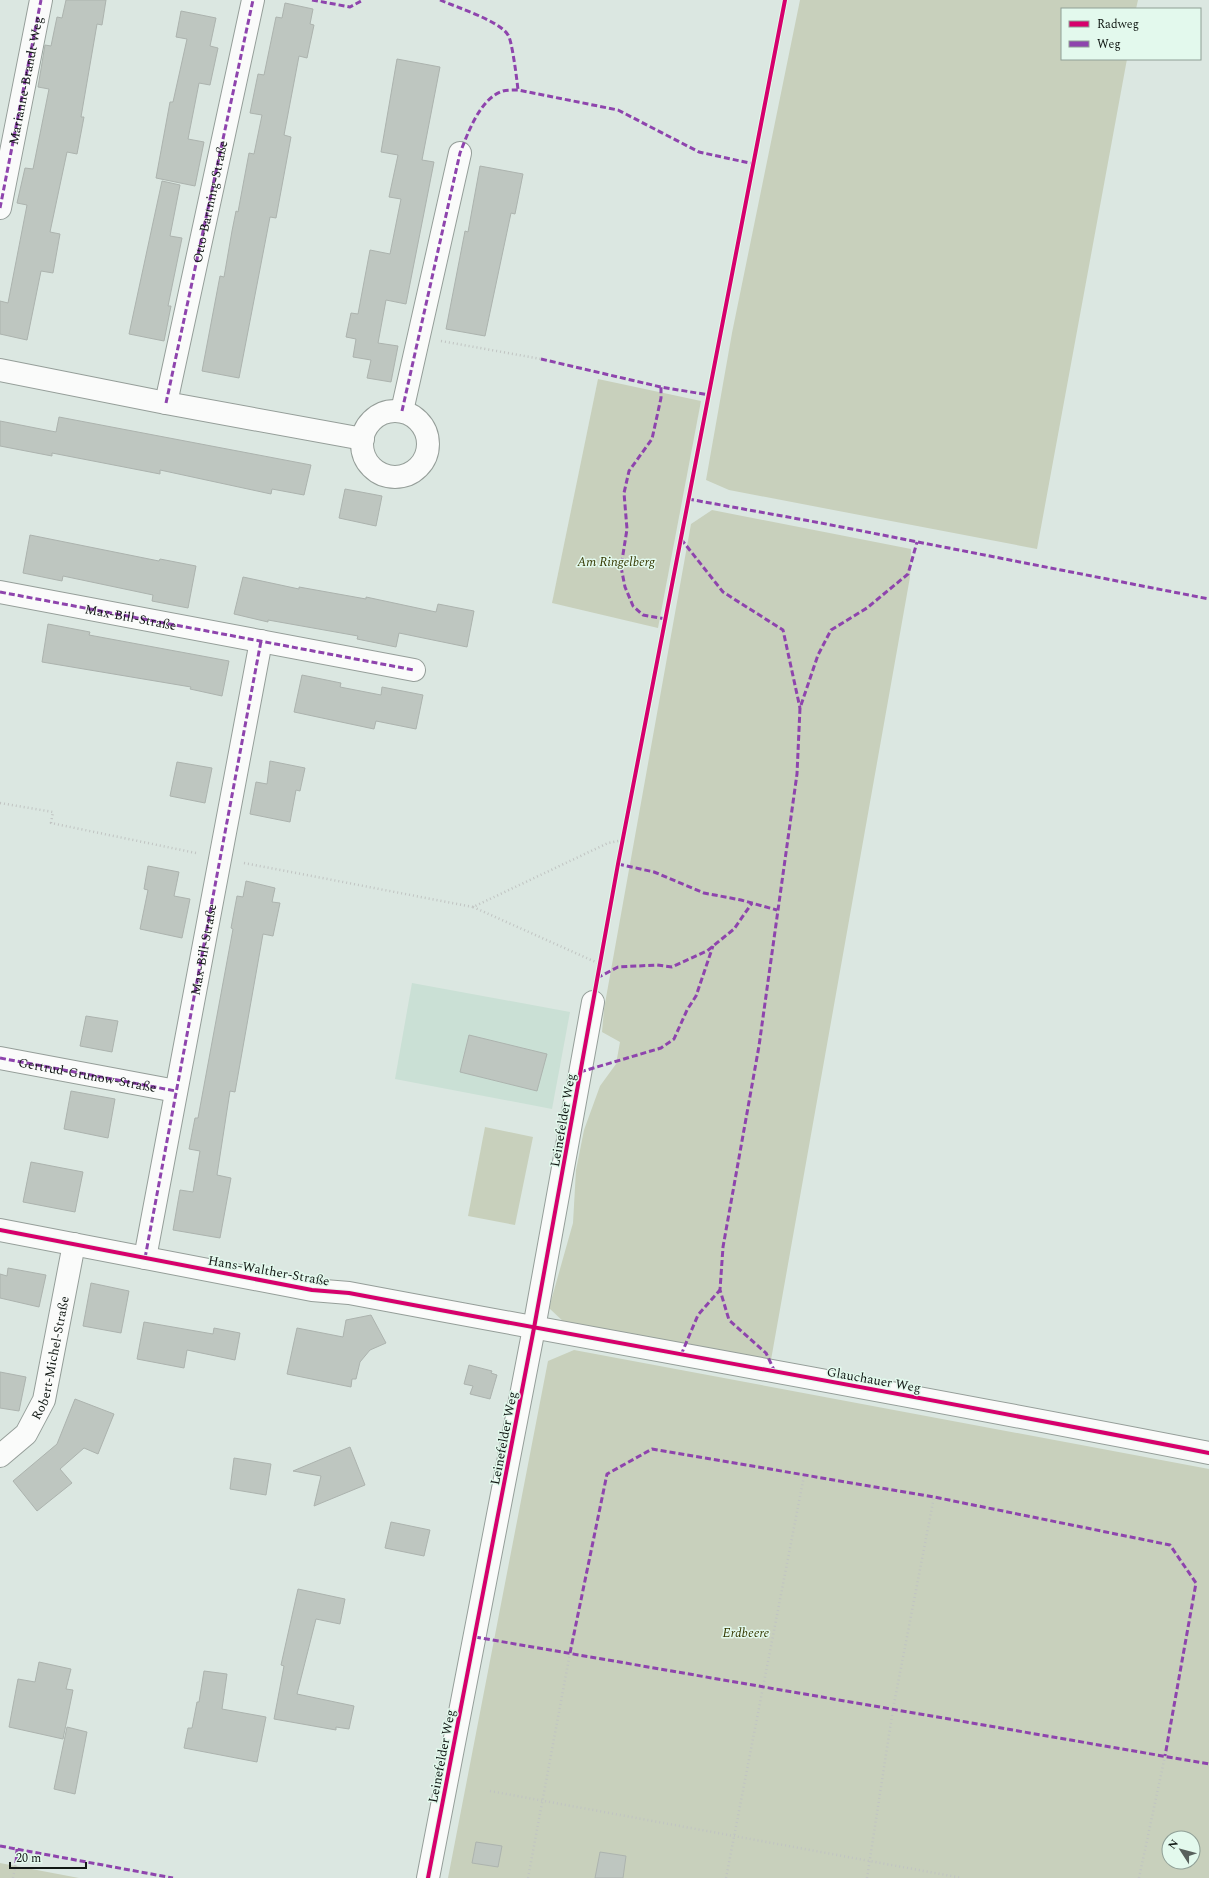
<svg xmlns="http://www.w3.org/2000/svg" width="1209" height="1878" font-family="Spectral,serif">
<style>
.built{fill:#cae0d5}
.green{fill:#c8d0bc;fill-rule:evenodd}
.building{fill:#bec6c0;stroke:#acb3ae}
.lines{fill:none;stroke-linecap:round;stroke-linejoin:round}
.minor-casing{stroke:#959e99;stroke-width:24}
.path{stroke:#c0c4c2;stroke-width:2.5;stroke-dasharray:1 3;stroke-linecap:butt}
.minor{stroke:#fafbfa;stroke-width:22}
.quiet{stroke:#8e44ad;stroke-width:3;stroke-dasharray:6 3;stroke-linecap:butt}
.cycleway-casing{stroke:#e3f9ed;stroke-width:6}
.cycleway{stroke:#d6006c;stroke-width:4}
.labels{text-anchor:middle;stroke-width:3;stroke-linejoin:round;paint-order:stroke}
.street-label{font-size:13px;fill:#111814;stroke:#e3f9ed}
.park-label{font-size:13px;font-style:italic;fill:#353902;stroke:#e3f9ed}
</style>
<rect width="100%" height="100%" fill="#dbe7e1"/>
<polygon class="built" points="412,983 570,1012 552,1109 395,1079"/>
<g class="green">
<polygon points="800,0 1138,0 1136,9 1062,9 1062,59 1127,59 1037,549 729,490 706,480 732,333"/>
<polygon points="598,379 701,401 658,628 552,603"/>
<polygon points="712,510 911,549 910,577 771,1360 566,1324 549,1308 573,1223 576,1170 584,1130 600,1086 616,1064 620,1042 602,1032 604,1009 691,524"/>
<polygon points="485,1127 533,1137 515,1225 468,1216"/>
<path d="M 574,1350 L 1209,1469 L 1209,1878 L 448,1878 L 548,1361 ZM 1169,1838 L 1193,1838 L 1193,1862 L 1169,1862 Z"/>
<polygon points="0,1863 79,1878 0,1878"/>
</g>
<g class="building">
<polygon points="66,0 106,0 102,25 97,24 81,117 84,117 77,154 67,152 50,232 60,234 53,273 41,271 27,340 0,334 0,301 8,303 27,205 17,203 25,168 33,169 49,89 38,87 45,45 51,46 57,17 62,18"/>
<polygon points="285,3 313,9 310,24 314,25 307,58 299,56 284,135 291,137 276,218 270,217 239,378 202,371 220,276 224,277 232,231 236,211 238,212 249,153 254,154 262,115 250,113 258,74 264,75 276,17 282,18"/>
<polygon points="181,11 216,18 210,46 218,48 210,85 199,83 188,139 204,142 195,186 156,178 170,102 173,102 187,39 176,37"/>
<polygon points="397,59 440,67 422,160 434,162 406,304 386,300 378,343 398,346 391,382 367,378 371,360 353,357 356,339 346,337 351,313 358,314 370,250 390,254 401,199 389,197 398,155 381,152"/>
<polygon points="480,166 523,174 515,214 511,213 485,336 446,329 465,231 468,232"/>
<polygon points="162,181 180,185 170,236 182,238 168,306 171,306 164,341 129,334"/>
<polygon points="59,417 311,465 304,495 272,489 271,494 160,470 160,474 52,453 52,456 0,446 0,421 56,432"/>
<polygon points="345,489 382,496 376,526 339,518"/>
<polygon points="30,535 159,561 160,559 196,566 188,608 152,601 153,595 63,576 62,581 23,573"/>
<polygon points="243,577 299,589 299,587 366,599 366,597 436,612 438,604 474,611 467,647 399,633 396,647 357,639 358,636 268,620 268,622 234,614"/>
<polygon points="48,624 90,632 89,635 229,661 222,696 190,689 191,687 42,662"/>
<polygon points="302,675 341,683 340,687 381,695 382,687 423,695 416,729 376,721 374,729 294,712"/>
<polygon points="270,761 305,768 300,791 296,790 290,822 250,814 256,782 267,784"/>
<polygon points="177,762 212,768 205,803 170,796"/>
<polygon points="148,866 179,872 174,896 190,899 182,938 140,929 148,890 144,889"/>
<polygon points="246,881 275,888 272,902 280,903 273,936 263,934 235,1092 230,1091 217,1175 231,1178 220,1238 173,1230 180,1190 193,1192 200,1151 189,1149 195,1118 198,1118 233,929 231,928 237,896 243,897"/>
<polygon points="86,1016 118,1021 112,1052 80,1046"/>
<polygon points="469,1035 547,1054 537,1091 460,1072"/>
<polygon points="71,1091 115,1099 108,1138 64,1129"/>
<polygon points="31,1162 83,1172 75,1212 23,1202"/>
<polygon points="8,1268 46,1275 39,1307 0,1298 0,1274 7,1276"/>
<polygon points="91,1283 129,1291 121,1333 83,1326"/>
<polygon points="371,1315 386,1343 370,1350 360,1362 356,1379 352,1379 351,1387 287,1374 297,1328 343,1337 346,1320"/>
<polygon points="144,1322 213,1334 214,1328 240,1333 235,1360 187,1350 184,1368 137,1359"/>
<polygon points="469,1365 492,1371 491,1373 497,1375 490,1399 470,1394 473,1386 464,1384"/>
<polygon points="0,1372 26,1377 19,1411 0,1408"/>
<polygon points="75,1399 114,1414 98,1454 84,1448 60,1469 72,1483 37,1511 13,1481 57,1444"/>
<polygon points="350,1447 365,1485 314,1506 321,1476 293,1471"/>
<polygon points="234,1458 271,1464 266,1495 230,1489"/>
<polygon points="391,1522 430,1530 424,1556 385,1548"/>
<polygon points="298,1589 345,1599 340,1624 316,1619 297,1694 354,1706 349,1729 336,1727 336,1730 274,1719 284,1666 281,1665"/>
<polygon points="39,1662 71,1669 66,1689 73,1690 63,1739 9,1727 18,1679 35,1682"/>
<polygon points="204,1671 227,1674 222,1709 266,1717 257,1762 184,1748 188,1728 192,1728 197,1702 199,1702"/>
<polygon points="67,1727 87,1732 75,1794 54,1789"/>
<polygon points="476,1842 502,1846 498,1867 472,1863"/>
<polygon points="600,1852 626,1856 623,1878 595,1878"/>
</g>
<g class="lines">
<defs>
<g id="minor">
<polyline points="0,208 41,0"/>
<polyline points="0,370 166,403 363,439"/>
<polyline points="166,403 253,0"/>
<polyline points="402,411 460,153"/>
<circle cx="395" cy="444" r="33"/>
<polyline points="0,592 414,670"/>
<path id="s1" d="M 0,1058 L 176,1091"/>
<path d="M 0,1230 L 312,1290 L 349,1293 C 636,1347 923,1397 1209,1453"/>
<polyline points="145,1258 261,641"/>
<path id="s2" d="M 0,1456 L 26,1434 L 44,1400 L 74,1244"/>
<polyline points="428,1878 534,1328 593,1002"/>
</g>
</defs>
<use href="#minor" class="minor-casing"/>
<g class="path">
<polyline points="441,341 541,359"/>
<polyline points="0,803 53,812 51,823 196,853"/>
<polyline points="244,863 473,907 608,843 623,840"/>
<polyline points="473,907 600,964"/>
<polyline points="490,1791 962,1878"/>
<polyline points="13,1878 16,1863"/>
<polyline points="528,1878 570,1653"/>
<polyline points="726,1878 804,1476"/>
<polyline points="867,1878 893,1709 934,1497"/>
<polyline points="1139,1878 1165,1756"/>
</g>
<use href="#minor" class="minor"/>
<g class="quiet">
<polyline points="312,0 350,7 363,0"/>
<path d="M 440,0 C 456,7 500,21 508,35 C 512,40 517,80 518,90"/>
<path id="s3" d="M 0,208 L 41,0"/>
<polyline points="541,359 661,387"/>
<path id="s4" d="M 166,403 L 253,0"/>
<path d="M 402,411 L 460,153 C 468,133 480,98 503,91 C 507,90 513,90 518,90 L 618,110 L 699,152 L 754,164"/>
<polyline points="688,499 821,523 1209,599"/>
<polyline points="681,539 723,592 783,630 800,708"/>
<path id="s5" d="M 0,592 L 414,670"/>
<polyline points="666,619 643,615 633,606 625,587 621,567 627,529 624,493 629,471 652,439 661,398 661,387 709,395"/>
<polyline points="618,864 654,872 704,893 741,900 777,910"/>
<polyline points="597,978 618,967 657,965 672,967 707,951 734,929 752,903"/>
<polyline points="0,1058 176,1091"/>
<polyline points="580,1072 661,1048 674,1039 687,1010 696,996 713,946"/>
<path id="s6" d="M 145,1258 L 261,641"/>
<polyline points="681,1355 698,1315 720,1290"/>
<polyline points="775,1372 766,1353 729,1320 720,1290 723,1247 759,1046 797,774 800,708 818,655 831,630 867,608 908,574 917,542"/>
<polyline points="475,1637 1209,1764"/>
<polyline points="570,1653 607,1474 652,1449 934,1497 1170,1545 1196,1583 1165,1756"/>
<polyline points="0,1846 173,1878"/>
<polyline points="16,1863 17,1849"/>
</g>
<defs>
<g id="cycleway">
<path d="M 0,1230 L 312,1290 L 349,1293 C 636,1347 923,1397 1209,1453"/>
<polyline points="428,1878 534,1328 618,864 785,0"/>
</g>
</defs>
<use href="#cycleway" class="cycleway-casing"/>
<use href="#cycleway" class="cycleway"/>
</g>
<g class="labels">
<g class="street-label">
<text dy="5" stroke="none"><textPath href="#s3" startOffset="130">Marianne-Brandt-Weg</textPath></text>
<text dy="5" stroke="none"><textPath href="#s4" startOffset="206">Otto-Bartning-Straße</textPath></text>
<text dy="5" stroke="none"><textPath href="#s5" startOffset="133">Max-Bill-Straße</textPath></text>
<text dy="5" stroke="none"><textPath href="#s6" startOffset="314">Max-Bill-Straße</textPath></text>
<text dy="5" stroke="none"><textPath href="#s1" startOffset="89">Gertrud-Grunow-Straße</textPath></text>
<text transform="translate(562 1120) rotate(-80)" y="5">Leinefelder Weg</text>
<text transform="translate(269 1270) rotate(10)" y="5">Hans-Walther-Straße</text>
<text dy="5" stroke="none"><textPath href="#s2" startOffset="115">Robert-Michel-Straße</textPath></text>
<text transform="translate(874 1379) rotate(10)" y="5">Glauchauer Weg</text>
<text transform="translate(503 1438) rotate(-79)" y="5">Leinefelder Weg</text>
<text transform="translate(441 1756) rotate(-79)" y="5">Leinefelder Weg</text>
</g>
<g class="park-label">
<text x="616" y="566">Am Ringelberg</text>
<text x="746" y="1637">Erdbeere</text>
</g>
</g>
<rect x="1061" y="8" width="140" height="52" fill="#e3f9ed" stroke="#8f9f96"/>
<rect x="1069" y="21" width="20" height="6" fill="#d6006c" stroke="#8f9f96"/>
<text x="1097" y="28" font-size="12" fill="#111814">Radweg</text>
<rect x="1069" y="41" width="20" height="6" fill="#8e44ad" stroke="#8f9f96"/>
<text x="1097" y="48" font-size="12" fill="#111814">Weg</text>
<g transform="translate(1181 1850) rotate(306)"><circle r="19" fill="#e3f9ed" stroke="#8f9f96"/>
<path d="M0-3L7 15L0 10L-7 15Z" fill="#58605c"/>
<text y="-6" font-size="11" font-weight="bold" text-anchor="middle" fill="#111814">N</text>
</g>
<path d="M10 1862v6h76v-6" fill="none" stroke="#111814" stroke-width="2"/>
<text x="16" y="1862" font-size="12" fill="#111814" stroke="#e3f9ed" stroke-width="3" paint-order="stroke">20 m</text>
</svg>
